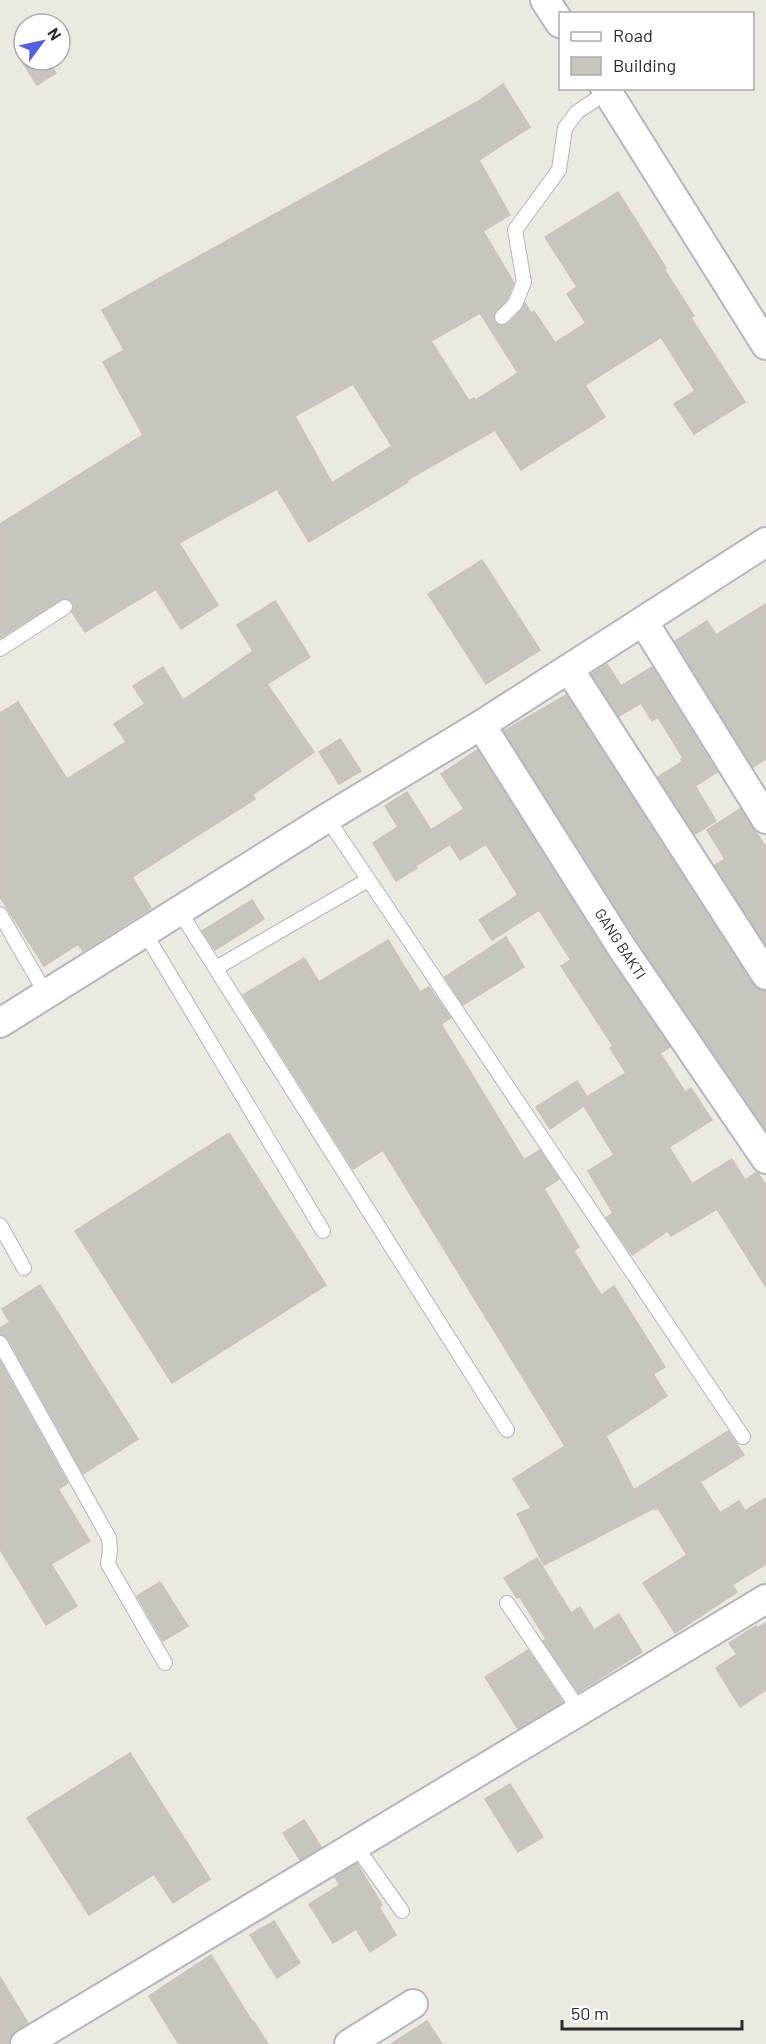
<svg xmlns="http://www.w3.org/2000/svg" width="766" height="2044" font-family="Barlow,sans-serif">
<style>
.building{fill:#c8c5bf;stroke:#c8c4ba;stroke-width:1.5;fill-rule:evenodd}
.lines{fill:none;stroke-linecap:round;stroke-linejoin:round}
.service-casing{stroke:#b4b5be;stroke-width:16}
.minor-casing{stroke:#b4b5be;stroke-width:32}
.service{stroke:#fff;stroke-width:14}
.minor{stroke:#fff;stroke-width:28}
.labels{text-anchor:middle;stroke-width:6;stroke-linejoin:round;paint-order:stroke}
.street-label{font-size:15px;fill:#2c2c2c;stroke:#fff}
</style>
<rect width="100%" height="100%" fill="#ece9e1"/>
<g class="building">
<polygon points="21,60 48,60 56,73 37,85"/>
<path d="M 503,84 L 530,127 L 479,160 L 510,215 L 483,231 L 514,283 L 507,299 L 494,314 L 495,323 L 500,326 L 508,324 L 521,310 L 525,303 L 531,313 L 534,311 L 555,343 L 586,323 L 567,294 L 577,287 L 545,237 L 618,192 L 666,268 L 664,269 L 694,316 L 691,318 L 745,402 L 694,434 L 674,404 L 695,391 L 661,337 L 585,385 L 605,417 L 521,470 L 495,430 L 407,480 L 408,482 L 309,542 L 277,489 L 179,543 L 218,605 L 181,629 L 156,589 L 85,632 L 72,612 L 73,603 L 64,598 L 0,638 L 0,524 L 143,435 L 103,362 L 124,350 L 102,310 L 477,102 ZM 480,313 L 518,373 L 476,400 L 474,398 L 469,401 L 431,341 ZM 353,384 L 392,446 L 332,483 L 295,416 Z"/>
<polygon points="482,560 540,650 486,684 428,594"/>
<polygon points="275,601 310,657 267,684 314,752 252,795 255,799 132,877 151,908 83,951 78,944 44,966 0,897 0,713 18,702 67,779 126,742 114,724 145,704 133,686 163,667 183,700 253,651 237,625"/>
<polygon points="766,604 766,759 753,767 675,641 707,621 716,635"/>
<polygon points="607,664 621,686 652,667 717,772 695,786 716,821 695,834 658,777 683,761 681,759 683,758 658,717 652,721 641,703 619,716 592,674"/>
<polygon points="566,695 752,984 758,989 766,991 766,1130 636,939 504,731"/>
<polygon points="340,739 361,771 339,784 319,752"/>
<polygon points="477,750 608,957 670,1047 660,1053 685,1092 691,1088 712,1120 669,1147 692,1184 732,1159 745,1180 757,1172 766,1185 766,1287 717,1209 671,1236 668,1231 632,1255 606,1218 613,1213 588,1171 614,1155 584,1106 550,1129 536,1107 577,1081 587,1097 626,1073 610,1048 613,1046 561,966 571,960 539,910 492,940 479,920 518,895 486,844 460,860 450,844 415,866 417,868 396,881 373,843 398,827 385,806 407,792 431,830 464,809 441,774"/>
<polygon points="740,809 766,847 766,945 715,865 725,859 707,830"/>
<polygon points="252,900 264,919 215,950 202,931"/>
<polygon points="506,937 524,967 463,1005 445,977"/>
<polygon points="388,940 420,992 429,987 451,1018 441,1024 524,1160 540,1150 559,1179 544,1189 579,1247 574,1251 601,1295 614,1286 665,1367 653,1374 667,1396 606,1436 634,1490 728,1431 744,1455 700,1482 720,1513 739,1501 745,1511 766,1498 766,1564 732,1585 737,1592 675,1633 643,1583 687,1555 658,1508 655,1510 654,1508 544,1565 517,1514 531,1508 513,1479 565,1446 383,1150 353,1169 243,995 304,958 319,982"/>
<polygon points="229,1133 326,1285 172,1383 75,1231"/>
<polygon points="40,1285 138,1439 83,1474 8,1339 0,1334 0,1328 10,1322 2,1309"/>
<polygon points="0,1361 68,1483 58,1489 90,1541 51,1564 77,1606 46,1625 0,1549"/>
<polygon points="537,1558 571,1613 580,1607 594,1630 619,1614 642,1652 578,1692 543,1641 546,1639 520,1597 517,1598 504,1578"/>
<polygon points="160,1582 188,1626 163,1641 137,1596"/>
<polygon points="766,1623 766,1690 740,1707 716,1668 737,1654 729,1643 756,1626 757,1628"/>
<polygon points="528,1650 563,1702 518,1729 485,1677"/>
<polygon points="130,1753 210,1879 173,1903 154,1874 89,1915 27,1818"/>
<polygon points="510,1784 543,1837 518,1852 485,1799"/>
<polygon points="304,1820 321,1847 300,1860 283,1833"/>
<polygon points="357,1864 382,1905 379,1907 396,1935 370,1952 356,1929 333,1943 309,1904 340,1885 335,1877"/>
<polygon points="274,1921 300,1963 277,1978 250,1935"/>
<polygon points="211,1955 253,2023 254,2022 268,2044 179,2044 149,1996"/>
<polygon points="0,1977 28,2023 11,2036 8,2044 0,2044"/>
<polygon points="427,2021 442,2044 391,2044"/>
</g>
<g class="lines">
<defs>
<g id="service">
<polyline points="502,317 515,304 524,282 515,230 559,170 565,128 577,112 607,92"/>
<polyline points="0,649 65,607"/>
<polyline points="327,818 743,1437"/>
<polyline points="180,912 507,1430"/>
<polyline points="0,914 46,994"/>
<polyline points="145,933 323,1231"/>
<polyline points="216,968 368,880"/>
<polyline points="0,1225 24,1268"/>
<polyline points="0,1343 109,1538 110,1550 108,1564 165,1663"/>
<polyline points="507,1603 580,1711"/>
<polyline points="355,1845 402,1911"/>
</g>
<g id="minor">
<polyline points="545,0 560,23"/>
<polyline points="605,88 766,345"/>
<polyline points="643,621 766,819"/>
<polyline points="569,669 766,975"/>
<polyline points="481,725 622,948 766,1159"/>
<polyline points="0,1023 327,818 481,725 766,542"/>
<polyline points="25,2044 766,1599"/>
<polyline points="349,2044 413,2004"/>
</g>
</defs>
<use href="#service" class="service-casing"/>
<use href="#minor" class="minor-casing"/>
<use href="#service" class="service"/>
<use href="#minor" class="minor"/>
</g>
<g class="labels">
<g class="street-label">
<text transform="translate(620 944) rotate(57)" y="5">GANG BAKTI</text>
</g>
</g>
<rect x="559" y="12" width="195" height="78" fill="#ffffff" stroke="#ababab" stroke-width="1.5"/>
<rect x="571" y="32" width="30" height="9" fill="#ffffff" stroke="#ababab" stroke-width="1.5"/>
<text x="613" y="42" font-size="18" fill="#2c2c2c">Road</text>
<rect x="571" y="57" width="30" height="18" fill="#c8c5bf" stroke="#ababab" stroke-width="1.5"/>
<text x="613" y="72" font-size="18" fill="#2c2c2c">Building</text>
<g transform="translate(42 42) rotate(57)"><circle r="28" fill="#ffffff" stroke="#ababab" stroke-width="1.5"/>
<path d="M0-4.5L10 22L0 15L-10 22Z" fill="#535ee7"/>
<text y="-9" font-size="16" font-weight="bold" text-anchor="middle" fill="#2c2c2c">N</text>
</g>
<path d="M562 2020v9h180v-9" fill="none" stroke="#2c2c2c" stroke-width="3"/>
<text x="571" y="2020" font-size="18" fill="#2c2c2c" stroke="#ffffff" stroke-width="4.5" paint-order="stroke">50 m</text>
</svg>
